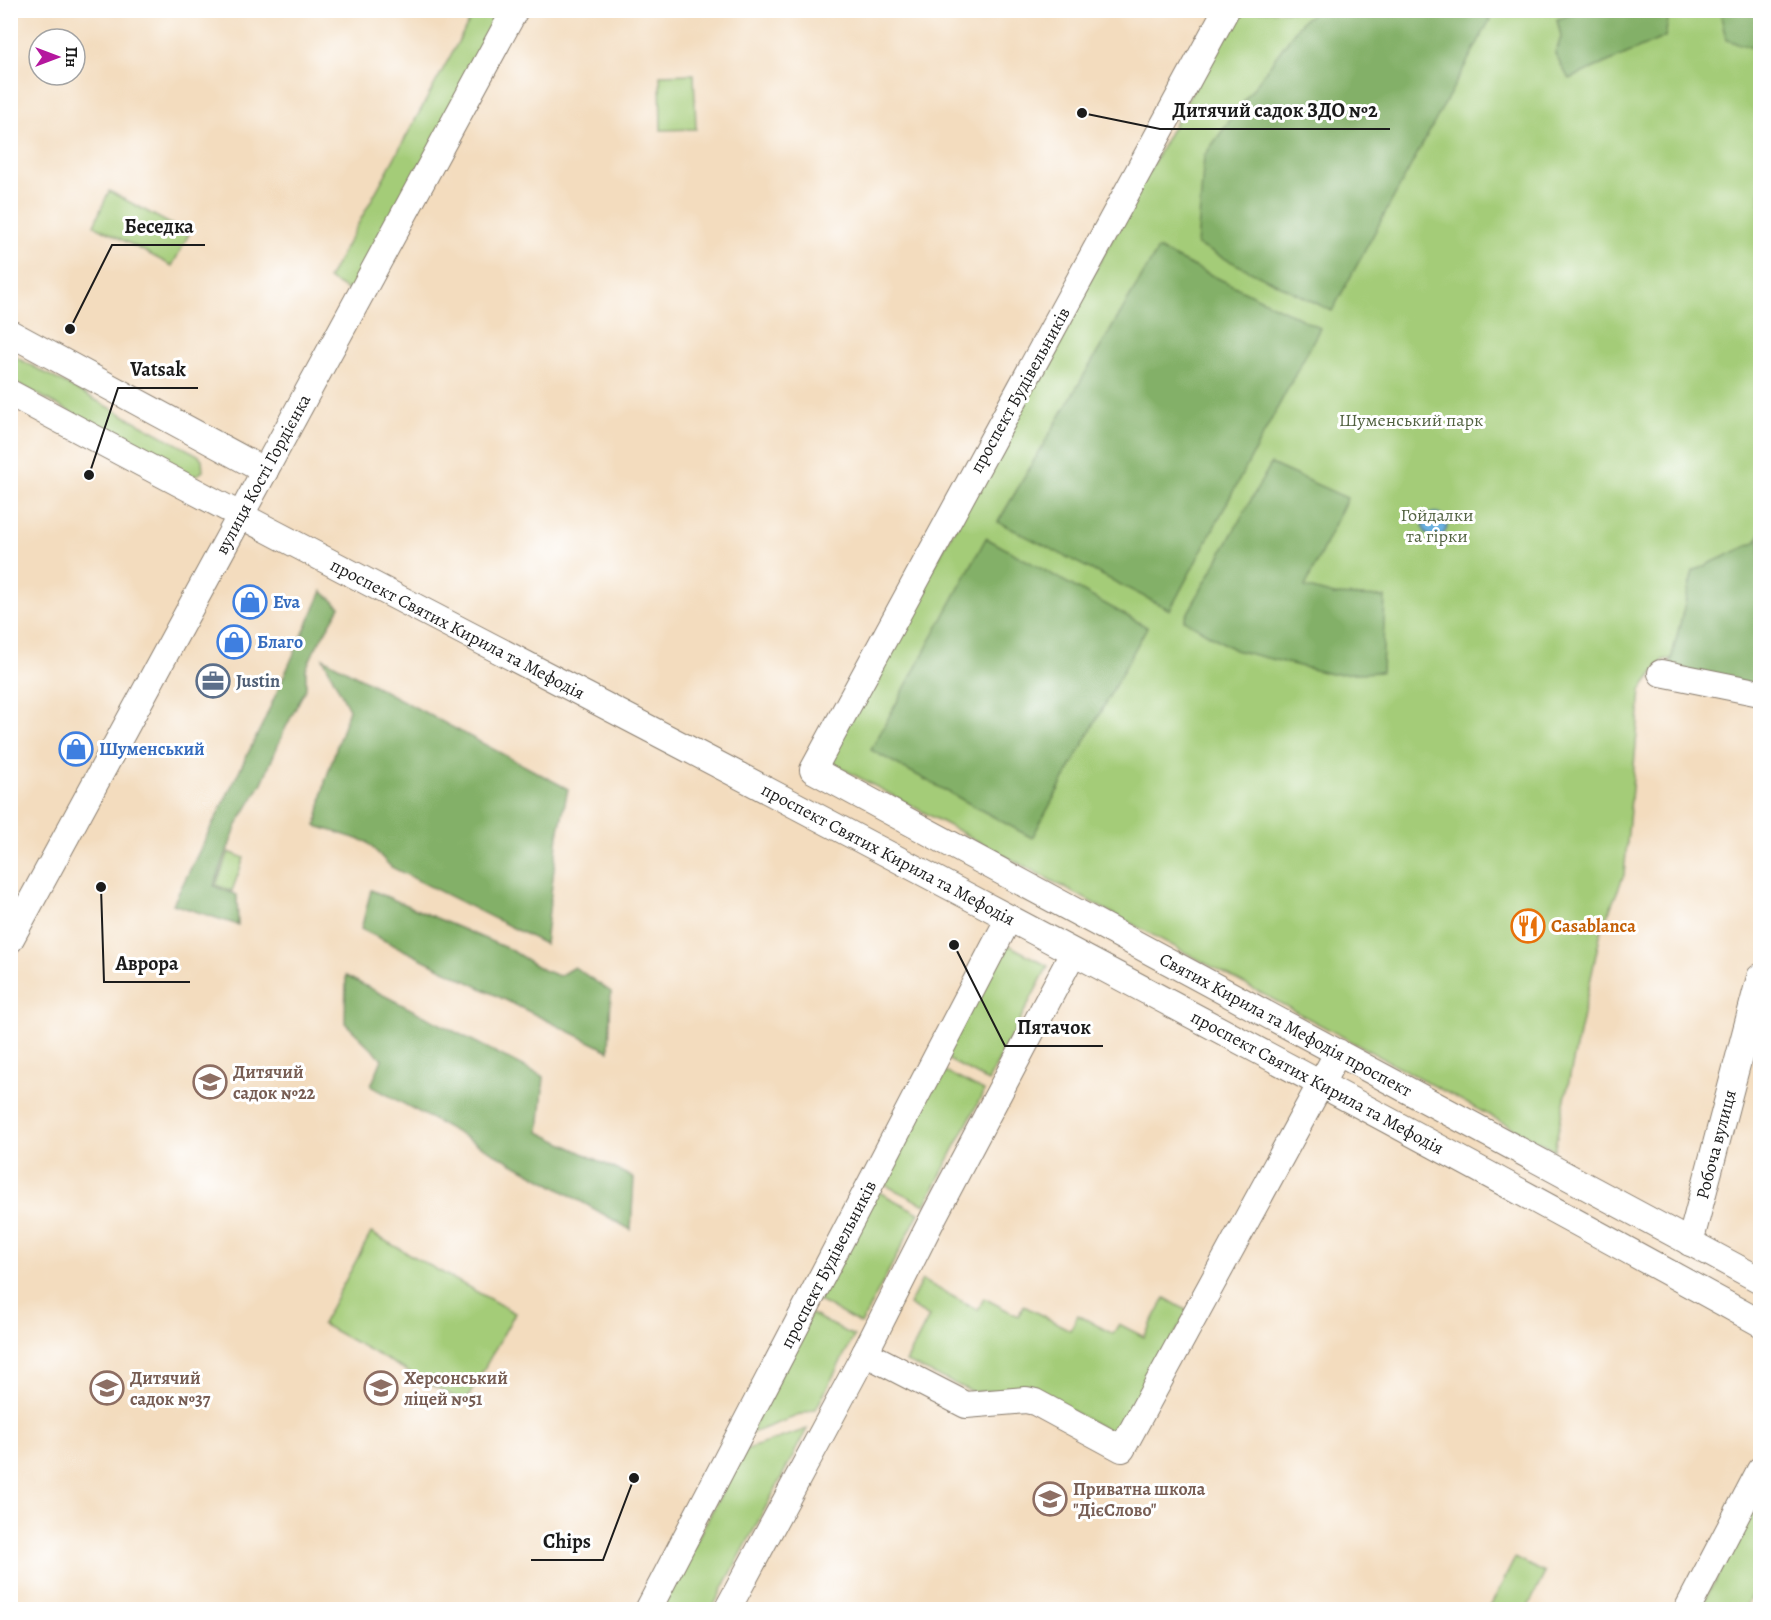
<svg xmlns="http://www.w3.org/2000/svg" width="1771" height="1620" font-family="Alegreya,serif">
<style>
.green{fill:#a4cc78;stroke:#60744a;stroke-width:1.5}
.forest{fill:#83b068;stroke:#506642;stroke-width:1.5}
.water{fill:#6ab1e1;stroke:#43667e;stroke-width:1.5}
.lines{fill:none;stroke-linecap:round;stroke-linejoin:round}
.minor-casing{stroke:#887c6d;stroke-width:28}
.minor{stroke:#fff;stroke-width:26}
.labels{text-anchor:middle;stroke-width:6;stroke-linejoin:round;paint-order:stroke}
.street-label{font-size:18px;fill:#1c1c1c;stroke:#fff}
.park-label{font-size:18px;fill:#526241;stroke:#fff}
.shop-label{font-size:18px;font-weight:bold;fill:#366cbe;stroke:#fff;text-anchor:start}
.service-label{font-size:18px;font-weight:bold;fill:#4e5e75;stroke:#fff;text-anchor:start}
.food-label{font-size:18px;font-weight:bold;fill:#c56008;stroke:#fff;text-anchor:start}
.education-label{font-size:18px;font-weight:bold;fill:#785e54;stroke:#fff;text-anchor:start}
.leader{fill:none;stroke:#1c1c1c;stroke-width:2}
.callout-dot{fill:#1c1c1c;stroke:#fff;stroke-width:2}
.callout-label{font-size:20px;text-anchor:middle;font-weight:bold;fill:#1c1c1c;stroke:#fff;stroke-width:6;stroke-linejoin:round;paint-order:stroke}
</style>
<rect width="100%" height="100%" fill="#fff"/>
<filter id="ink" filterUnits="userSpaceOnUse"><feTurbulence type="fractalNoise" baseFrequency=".0167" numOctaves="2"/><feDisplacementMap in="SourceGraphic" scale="12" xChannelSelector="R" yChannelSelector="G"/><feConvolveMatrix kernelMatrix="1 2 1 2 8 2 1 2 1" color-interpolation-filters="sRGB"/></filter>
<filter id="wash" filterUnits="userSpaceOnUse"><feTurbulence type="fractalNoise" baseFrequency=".008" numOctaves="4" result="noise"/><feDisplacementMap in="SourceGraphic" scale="24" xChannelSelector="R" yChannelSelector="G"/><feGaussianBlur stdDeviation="1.35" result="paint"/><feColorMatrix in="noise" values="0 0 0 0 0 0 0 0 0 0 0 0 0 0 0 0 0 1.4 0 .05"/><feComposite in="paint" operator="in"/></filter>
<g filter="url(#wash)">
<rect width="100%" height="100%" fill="#f3dcbe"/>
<g class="green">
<polygon points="475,11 494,11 504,16 353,293 328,279"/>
<polygon points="1236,11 1760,11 1760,679 1688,657 1663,660 1641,690 1624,875 1601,931 1554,1150 828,761"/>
<polygon points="694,74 696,129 661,130 660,75"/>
<polygon points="109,191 189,234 172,266 94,225"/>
<polygon points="10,354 198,455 202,459 203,471 197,475 189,476 11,380"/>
<polygon points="229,852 244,858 232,891 216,885"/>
<polygon points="1003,942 1048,966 988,1081 943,1057"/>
<polygon points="938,1068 984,1091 925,1205 879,1182"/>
<polygon points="875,1190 919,1213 861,1324 817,1300"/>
<polygon points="371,1233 515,1313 465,1403 322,1324"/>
<polygon points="922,1280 978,1310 984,1298 1018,1316 1024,1306 1070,1330 1078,1315 1113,1334 1119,1324 1144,1337 1165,1298 1188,1311 1118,1436 1032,1390 973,1392 906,1362 929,1317 909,1305"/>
<polygon points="811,1314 854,1336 816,1409 749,1434"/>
<polygon points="807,1429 712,1609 660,1610 744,1450"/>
<polygon points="1759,1501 1760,1502 1760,1579 1744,1609 1699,1610"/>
<polygon points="1515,1558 1545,1573 1527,1609 1489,1609"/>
</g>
<g class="forest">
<polygon points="1317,10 1481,11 1490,20 1332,311 1197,245 1204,156 1302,21"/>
<polygon points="1585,10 1612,11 1625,14 1640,11 1665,11 1669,15 1665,37 1569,79 1555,54 1561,37 1557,19"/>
<polygon points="1720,11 1760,11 1760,50 1726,40"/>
<polygon points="1158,249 1320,328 1170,610 998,522"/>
<polygon points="1271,464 1347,498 1305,587 1334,595 1385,597 1382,672 1331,674 1235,650 1184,620"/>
<polygon points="1760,534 1760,686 1669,668 1693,571 1756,542"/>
<polygon points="986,538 1147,627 1032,838 871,750"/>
<polygon points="322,591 340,607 315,649 306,669 306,688 284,731 262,783 237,825 214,886 237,895 238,925 173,904 263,723"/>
<polygon points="323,658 568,789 558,835 545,944 391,867 367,842 316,826 325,782 349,709"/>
<polygon points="371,890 511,950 543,970 559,976 574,967 611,992 609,1051 361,929"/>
<polygon points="346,976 544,1077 539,1132 634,1178 631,1230 547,1182 371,1086 382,1059 345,1023"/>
</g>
<circle class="water" cx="1435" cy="525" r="12"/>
</g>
<g filter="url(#ink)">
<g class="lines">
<defs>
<g id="minor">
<path id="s1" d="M 1226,10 L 813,770 L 1760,1280"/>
<polyline points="10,333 265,471"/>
<path id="s2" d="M 10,393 C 288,543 569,685 848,833 C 1154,994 1458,1156 1760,1323"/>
<polyline points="1661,673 1760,693"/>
<path id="s3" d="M 10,940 L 515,10"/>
<path id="s4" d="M 1690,1243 L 1760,977"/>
<polyline points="865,1353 966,1405 1026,1400 1035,1402 1122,1449 1338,1052"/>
<path id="s5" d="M 648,1610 L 1009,918"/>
<polyline points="727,1610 865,1353 935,1214 1073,953"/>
<polyline points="1687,1610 1760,1470"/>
</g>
</defs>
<use href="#minor" class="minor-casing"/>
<use href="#minor" class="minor"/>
</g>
</g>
<defs>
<symbol id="shop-ring" viewBox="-11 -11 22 22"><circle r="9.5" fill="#fff" stroke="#3f7fe0" stroke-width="1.5"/><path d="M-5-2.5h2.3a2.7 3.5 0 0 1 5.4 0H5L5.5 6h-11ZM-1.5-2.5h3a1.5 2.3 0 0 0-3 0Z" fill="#3f7fe0"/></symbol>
<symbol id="office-ring" viewBox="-11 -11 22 22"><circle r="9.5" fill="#fff" stroke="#5c6f8a" stroke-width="1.5"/><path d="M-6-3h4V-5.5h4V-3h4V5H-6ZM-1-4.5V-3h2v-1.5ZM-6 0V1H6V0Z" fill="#5c6f8a"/></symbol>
<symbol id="restaurant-ring" viewBox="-11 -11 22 22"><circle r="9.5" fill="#fff" stroke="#e8710a" stroke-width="1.5"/><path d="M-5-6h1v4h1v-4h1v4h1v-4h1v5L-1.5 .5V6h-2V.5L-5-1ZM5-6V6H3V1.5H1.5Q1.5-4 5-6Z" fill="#e8710a"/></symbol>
<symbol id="school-ring" viewBox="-11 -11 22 22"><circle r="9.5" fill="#fff" stroke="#8d6e63" stroke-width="1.5"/><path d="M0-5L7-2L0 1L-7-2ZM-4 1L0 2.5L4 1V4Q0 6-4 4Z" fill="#8d6e63"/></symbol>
</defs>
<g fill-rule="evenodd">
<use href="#shop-ring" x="231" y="583" width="38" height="38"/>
<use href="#shop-ring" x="215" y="623" width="38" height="38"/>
<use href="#office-ring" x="194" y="662" width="38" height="38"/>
<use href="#shop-ring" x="57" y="730" width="38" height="38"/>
<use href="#restaurant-ring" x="1509" y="907" width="38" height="38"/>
<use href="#school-ring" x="191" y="1063" width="38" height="38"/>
<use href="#school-ring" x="88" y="1369" width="38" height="38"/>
<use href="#school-ring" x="362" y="1369" width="38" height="38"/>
<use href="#school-ring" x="1031" y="1480" width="38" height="38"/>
</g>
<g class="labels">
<g class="street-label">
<text transform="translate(1020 390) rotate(-61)" y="6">проспект Будівельників</text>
<text dy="6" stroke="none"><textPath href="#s3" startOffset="530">вулиця Кості Гордієнка</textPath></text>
<text dy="6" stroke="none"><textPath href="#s2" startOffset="506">проспект Святих Кирила та Мефодія</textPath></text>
<text dy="6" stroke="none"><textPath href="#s2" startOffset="992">проспект Святих Кирила та Мефодія</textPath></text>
<text dy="6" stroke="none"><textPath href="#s1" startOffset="1402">Святих Кирила та Мефодія проспект</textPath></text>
<text dy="6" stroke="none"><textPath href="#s2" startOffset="1478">проспект Святих Кирила та Мефодія</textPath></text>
<text dy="6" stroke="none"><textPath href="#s4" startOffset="102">Робоча вулиця</textPath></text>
<text dy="6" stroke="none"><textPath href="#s5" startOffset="390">проспект Будівельників</textPath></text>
</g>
<g class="park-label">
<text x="1411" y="426">Шуменський парк</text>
<text x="1437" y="521">Гойдалки<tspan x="1437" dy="21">та гірки</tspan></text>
</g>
<g class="shop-label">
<text x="273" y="608">Eva</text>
<text x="257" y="648">Благо</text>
<text x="99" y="755">Шуменський</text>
</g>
<g class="service-label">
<text x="236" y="687">Justin</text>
</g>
<g class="food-label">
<text x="1551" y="932">Casablanca</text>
</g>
<g class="education-label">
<text x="233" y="1078">Дитячий<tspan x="233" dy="21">садок №22</tspan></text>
<text x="130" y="1384">Дитячий<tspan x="130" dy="21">садок №37</tspan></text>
<text x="404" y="1384">Херсонський<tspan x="404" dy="21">ліцей №51</tspan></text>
<text x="1073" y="1495">Приватна школа<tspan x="1073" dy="21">"ДієСлово"</tspan></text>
</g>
</g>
<path class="leader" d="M1082 113L1160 129H1390M70 329L112 245H205M89 475L118 388H198M101 887L104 982H190M954 945L1005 1046H1103M634 1478L603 1560H531"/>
<g class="callout-dot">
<circle cx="1082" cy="113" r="6"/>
<circle cx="70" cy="329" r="6"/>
<circle cx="89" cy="475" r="6"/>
<circle cx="101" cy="887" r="6"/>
<circle cx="954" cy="945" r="6"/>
<circle cx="634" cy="1478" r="6"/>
</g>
<g class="callout-label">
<text x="1275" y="117">Дитячий садок ЗДО №2</text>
<text x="159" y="233">Беседка</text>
<text x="158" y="376">Vatsak</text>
<text x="147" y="970">Аврора</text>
<text x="1054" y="1034">Пятачок</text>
<text x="567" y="1548">Chips</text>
</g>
<rect width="1771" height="1620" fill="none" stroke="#fff" stroke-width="36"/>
<g transform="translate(57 57) rotate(90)"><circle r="28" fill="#ffffff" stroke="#a4a4a4" stroke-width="1.5"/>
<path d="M0-4.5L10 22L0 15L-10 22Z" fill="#b5179e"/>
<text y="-9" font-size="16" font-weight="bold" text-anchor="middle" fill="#1c1c1c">Пн</text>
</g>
</svg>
